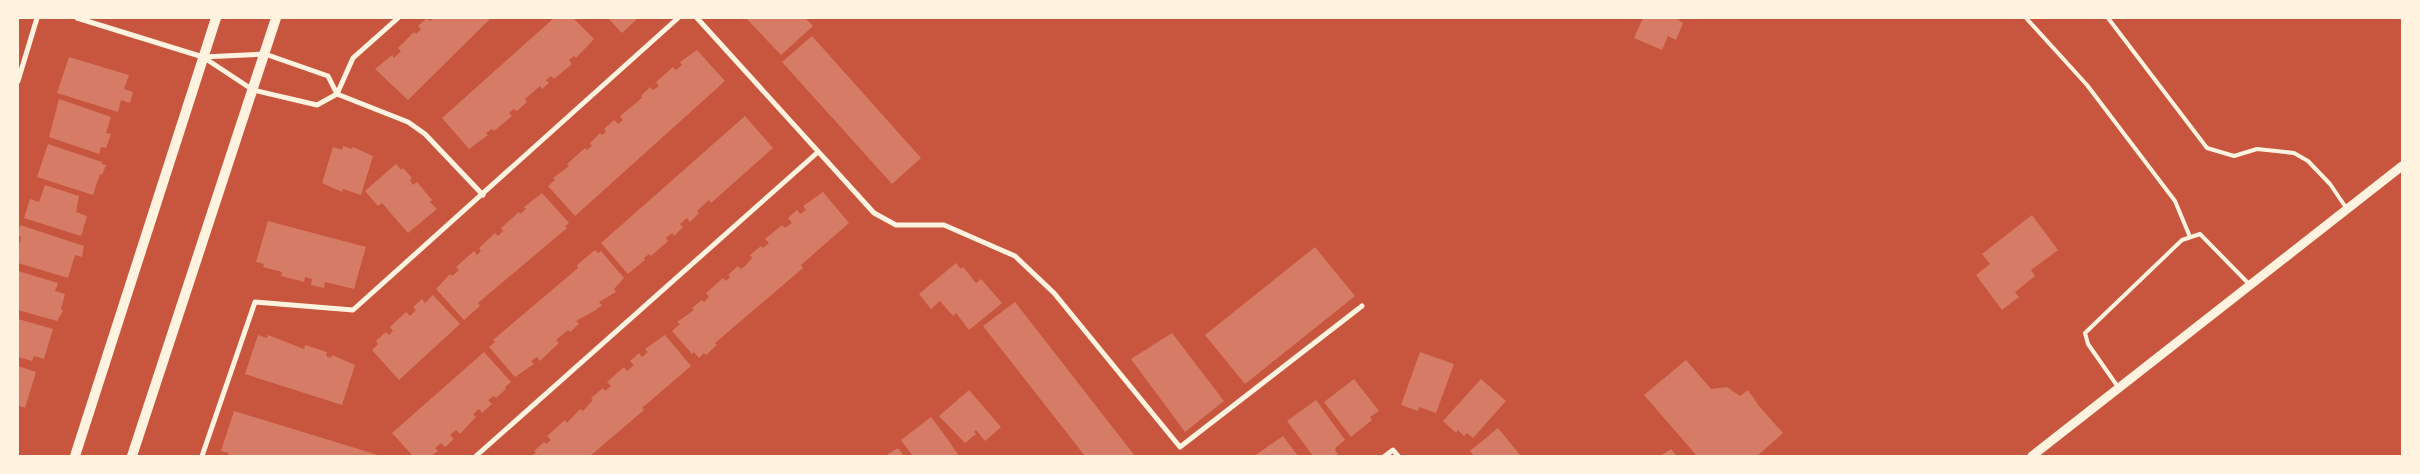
<svg xmlns="http://www.w3.org/2000/svg" width="2420" height="474" font-family="'Varela Round',sans-serif">
<style>
.building{fill:#d67c66}
.lines{fill:none;stroke-linecap:round;stroke-linejoin:round}
.service{stroke:#fff3e0;stroke-width:4}
.minor{stroke:#fff3e0;stroke-width:5}
.tertiary{stroke:#fff3e0;stroke-width:9}
.secondary{stroke:#fff3e0;stroke-width:10}
</style>
<rect width="100%" height="100%" fill="#c8553d"/>
<g class="building">
<polygon points="427,18 430,21 434,18 491,18 408,100 375,69 392,55 394,58 401,51 398,48 414,32 416,34 421,29 418,26"/>
<polygon points="554,18 573,18 594,39 576,58 574,56 569,60 572,64 554,79 551,76 546,80 549,83 542,89 540,86 525,99 527,102 517,111 514,109 509,113 512,116 494,131 492,129 486,133 488,135 469,149 442,118"/>
<polygon points="608,18 638,18 622,33"/>
<polygon points="746,18 805,18 813,26 781,55"/>
<polygon points="1643,18 1675,18 1683,23 1676,40 1668,36 1662,50 1634,38"/>
<polygon points="812,36 921,158 892,184 782,62"/>
<polygon points="697,50 725,81 575,216 548,186 555,180 553,178 569,166 567,164 585,148 587,150 592,146 590,143 600,133 602,135 606,132 604,129 614,120 618,124 623,120 620,116 642,98 641,96 650,87 653,90 659,86 656,82 673,67 676,70 682,65 680,62"/>
<polygon points="69,57 129,75 124,89 133,92 130,103 121,100 118,112 57,93"/>
<polygon points="59,99 111,117 106,133 111,134 106,148 101,147 99,154 49,137"/>
<polygon points="745,116 773,148 711,203 709,200 697,211 699,213 690,222 687,218 680,224 683,227 674,236 672,233 666,238 668,241 651,256 649,254 644,258 645,260 628,274 601,243"/>
<polygon points="48,144 102,162 102,164 106,165 102,175 100,174 93,195 37,177"/>
<polygon points="343,146 352,149 353,147 373,156 361,195 343,189 342,192 322,183 333,147 342,150"/>
<polygon points="396,164 401,170 403,168 412,178 410,180 413,185 417,182 432,200 430,202 437,209 408,233 382,203 378,206 365,191"/>
<polygon points="45,185 79,196 76,212 87,216 81,236 24,218 30,199 39,202"/>
<polygon points="823,192 849,223 801,265 803,268 715,343 717,345 706,355 704,353 699,358 694,352 692,354 672,331 680,324 677,322 694,310 692,308 702,300 704,302 709,297 706,293 723,278 726,281 730,277 728,275 738,266 741,269 746,265 752,258 750,255 761,246 763,248 769,243 765,239 782,225 785,228 792,223 788,218 797,210 800,214 806,210 803,206"/>
<polygon points="542,193 569,223 565,226 567,228 478,303 480,306 464,320 436,289 450,274 452,276 459,270 456,267 474,251 477,255 481,251 479,248 495,233 498,236 503,231 501,228 519,212 520,214 526,209 524,207"/>
<polygon points="2032,215 2058,250 2031,270 2035,276 2015,292 2019,297 2002,310 1976,275 1990,264 1982,254"/>
<polygon points="268,221 366,247 354,289 325,282 324,288 311,285 312,279 305,277 304,282 281,276 282,272 263,267 264,264 256,262"/>
<polygon points="20,225 84,246 82,257 75,255 68,278 18,263 18,242 20,243 21,237 18,234"/>
<polygon points="1315,247 1355,296 1245,384 1205,335"/>
<polygon points="595,250 598,253 601,251 624,278 614,289 616,292 599,302 602,305 596,310 576,321 579,324 570,332 568,330 556,340 559,343 544,357 540,361 537,357 531,361 534,364 515,377 489,347 495,342 493,340 578,268 577,265"/>
<polygon points="956,263 961,269 963,267 976,283 981,279 1002,303 969,330 956,313 953,316 940,301 931,309 919,294"/>
<polygon points="18,271 58,283 55,291 65,294 61,309 63,311 57,321 18,310"/>
<polygon points="433,295 460,324 399,380 372,350 378,344 376,341 386,332 389,335 393,331 390,327 406,312 410,316 416,310 413,307 422,299 425,303"/>
<polygon points="1015,302 1135,456 1085,456 983,326"/>
<polygon points="18,319 53,329 44,359 34,356 32,361 18,357"/>
<polygon points="1172,333 1224,401 1185,432 1131,359"/>
<polygon points="258,335 267,338 268,335 304,349 305,345 327,352 326,356 331,358 332,355 355,365 342,405 245,374"/>
<polygon points="665,335 691,366 642,408 644,410 590,456 531,456 536,453 534,451 544,442 546,444 551,440 547,436 565,420 567,423 580,409 583,411 593,400 591,398 603,388 605,391 611,386 607,382 624,367 627,371 634,365 630,361 639,353 642,357 648,352 645,349"/>
<polygon points="484,352 511,382 505,387 506,389 496,398 494,396 488,400 492,404 482,413 479,409 473,414 476,417 460,434 456,430 450,435 454,439 445,447 441,443 435,448 438,451 431,456 413,456 392,433"/>
<polygon points="1420,352 1454,364 1436,413 1419,407 1418,411 1401,405"/>
<polygon points="1686,360 1711,389 1727,387 1740,396 1748,390 1759,406 1783,433 1757,456 1697,456 1644,395"/>
<polygon points="18,366 36,372 25,408 18,405"/>
<polygon points="1354,379 1379,411 1370,417 1372,420 1351,437 1324,402"/>
<polygon points="1481,379 1506,401 1473,438 1467,433 1464,436 1458,430 1456,433 1443,421"/>
<polygon points="969,390 1001,427 985,441 976,430 974,432 976,434 965,443 939,416"/>
<polygon points="1316,400 1345,440 1336,447 1335,450 1338,454 1335,456 1313,456 1287,421"/>
<polygon points="234,411 381,456 228,455 229,453 221,451"/>
<polygon points="931,417 946,437 959,456 913,456 909,451 901,440"/>
<polygon points="1498,428 1521,456 1474,456 1470,451"/>
<polygon points="1283,436 1298,456 1254,456"/>
<polygon points="898,448 904,456 885,456"/>
<polygon points="1671,449 1677,456 1660,456"/>
</g>
<g class="lines">
<g class="service">
<polyline points="2026,18 2087,85 2175,201 2190,237"/>
<polyline points="2108,18 2207,148 2234,156 2257,149 2294,153 2308,161 2330,184 2347,209"/>
<polyline points="2118,387 2088,344 2085,333 2182,240 2200,234 2249,284"/>
</g>
<g class="minor">
<polyline points="77,18 203,57 253,90 317,105 337,94"/>
<polyline points="697,18 874,213 896,225 944,225 1015,256 1054,293 1180,447 1362,306"/>
<polyline points="203,57 265,54 328,76 337,94 408,122 425,134 483,195"/>
<polyline points="18,81 37,18"/>
<polyline points="337,94 353,58 398,18"/>
<polyline points="202,456 255,302 353,310 678,18"/>
<polyline points="476,456 818,152"/>
<polyline points="1385,456 1393,450 1398,456"/>
</g>
<polyline class="tertiary" points="2032,456 2402,166"/>
<g class="secondary">
<polyline points="75,456 216,18"/>
<polyline points="132,456 276,18"/>
</g>
</g>
<rect width="2420" height="474" fill="none" stroke="#fff3e0" stroke-width="38"/>
</svg>
